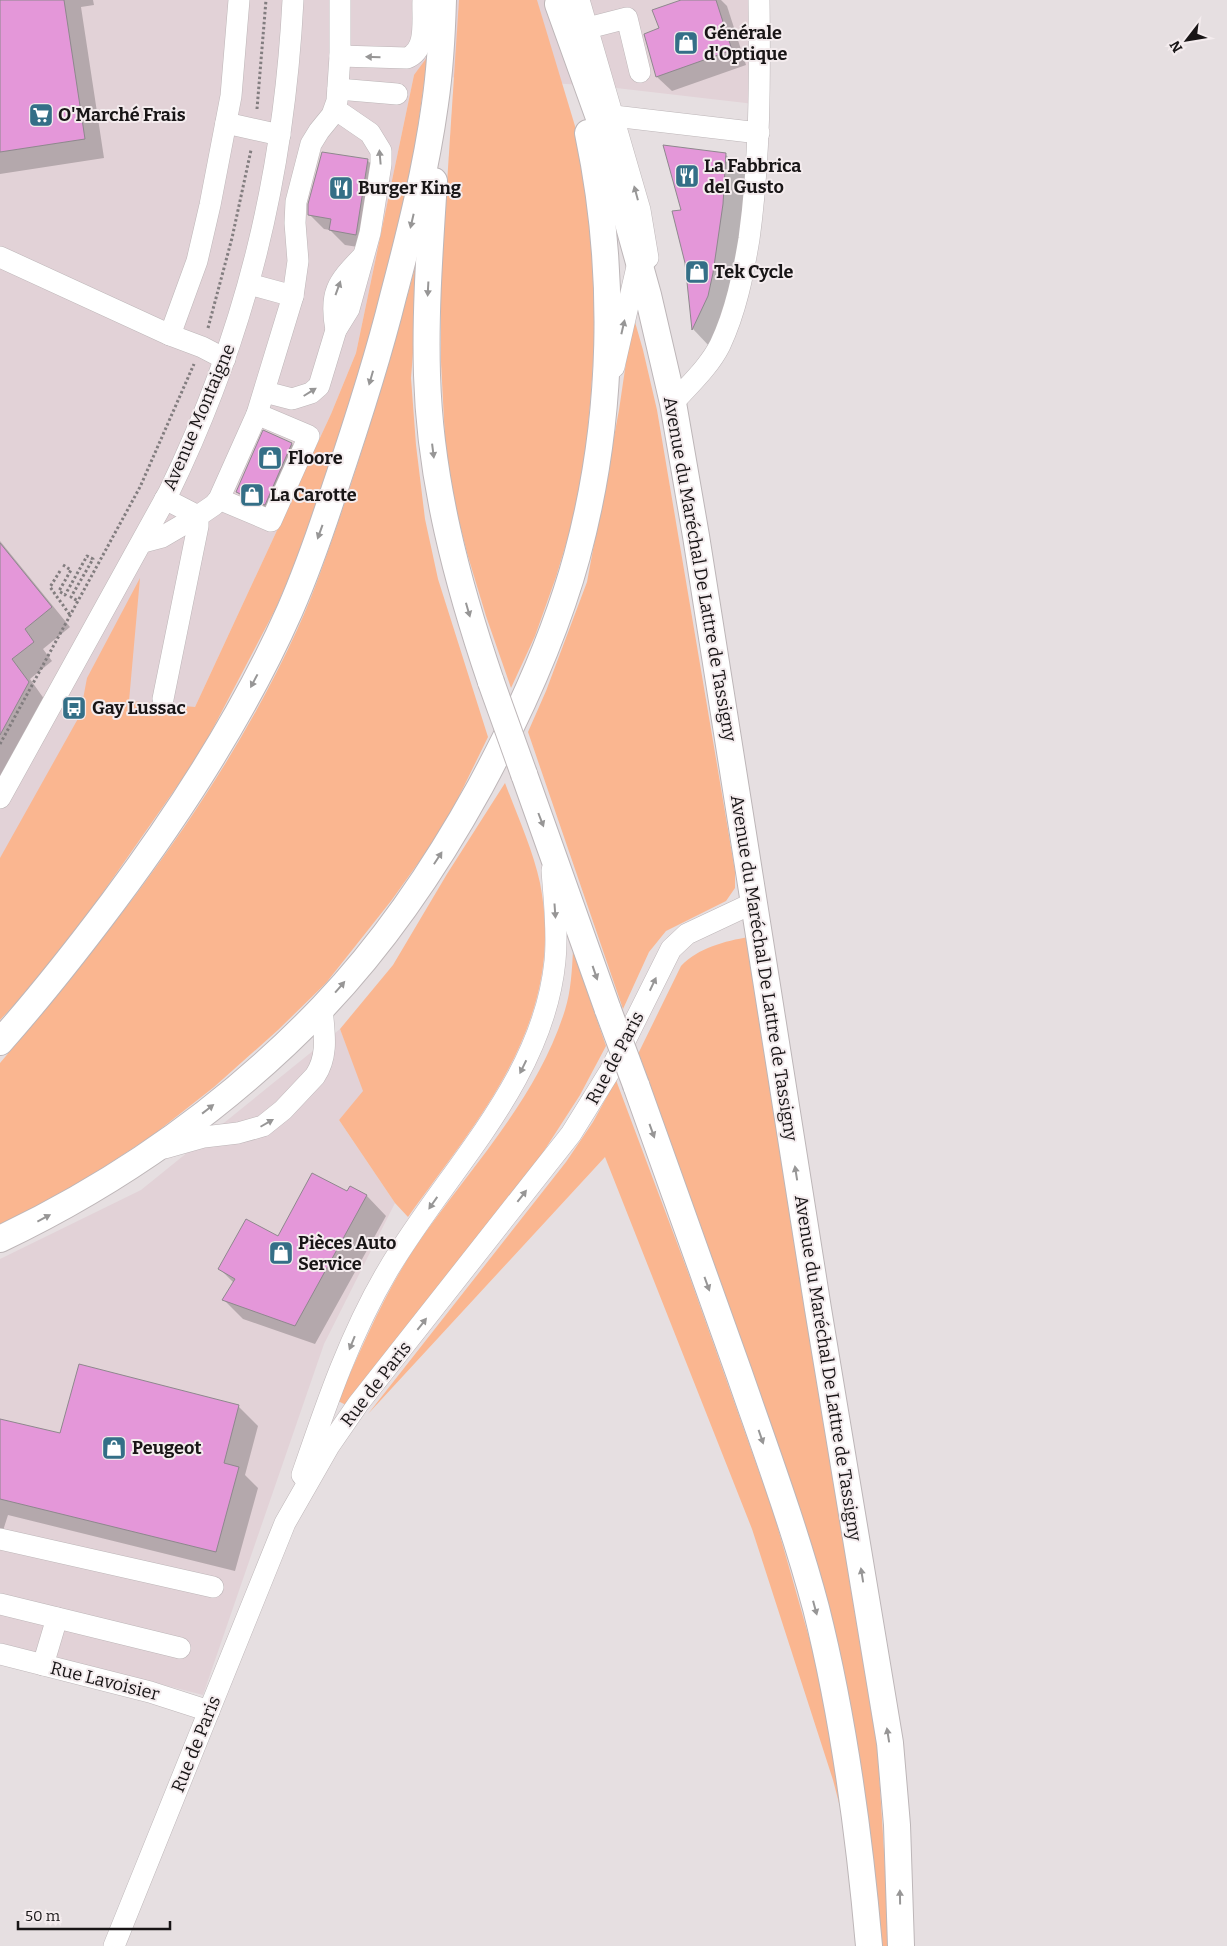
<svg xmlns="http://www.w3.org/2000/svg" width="1227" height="1946" font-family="Bitter,serif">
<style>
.built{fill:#e2d2d7}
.green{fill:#fab690}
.shadow{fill:#0003}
.building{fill:#e497d9;stroke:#8e888d}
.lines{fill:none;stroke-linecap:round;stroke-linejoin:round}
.minor-casing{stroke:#bdb6b8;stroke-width:22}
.major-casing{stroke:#bdb6b8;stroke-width:28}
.path{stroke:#827d7f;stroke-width:3;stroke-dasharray:2.5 2.5;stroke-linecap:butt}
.minor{stroke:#fff;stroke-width:21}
.major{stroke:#fff;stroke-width:26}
.major-bridge-casing{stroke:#bdb6b8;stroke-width:28;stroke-linecap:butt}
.major-bridge{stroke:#fff;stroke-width:26}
.oneway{fill:#979696}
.labels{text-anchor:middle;stroke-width:4;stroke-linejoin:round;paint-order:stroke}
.poi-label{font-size:18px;font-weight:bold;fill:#181516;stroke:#f4ecee;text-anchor:start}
.street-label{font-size:18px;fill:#181516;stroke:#f4ecee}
</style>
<rect width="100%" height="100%" fill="#e6dfe1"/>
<g class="built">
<polygon points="0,0 764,0 763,105 599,86 414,75 356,353 331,414 195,707 0,909"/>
<polygon points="340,1029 364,1091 339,1120 395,1203 324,1344 203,1695 0,1643 0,1259 141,1190"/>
</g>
<g class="green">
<polygon points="459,0 537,0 575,126 586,190 592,249 596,317 591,394 585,458 573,521 556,577 535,636 511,688 486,616 467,553 452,493 445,439 441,362 441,275"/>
<polygon points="428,56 413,160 400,223 359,383 296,561 276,608 199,755 83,921 29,989 0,1020 0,858 80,715 87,678 140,578 129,701 195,707 331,414 356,353 414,75"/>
<path d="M 422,241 L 411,378 L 416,445 L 425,519 L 438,579 L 488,737 L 444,827 L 391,901 L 326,983 L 278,1030 L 214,1087 L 153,1135 L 86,1179 L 22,1215 L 0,1225 L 0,1063 C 113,930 224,790 297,630 C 316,589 330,545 345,502 C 374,416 399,329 422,241 Z"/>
<polygon points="633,315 643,350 657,410 735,871 735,888 726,901 666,931 649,952 623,1009 528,732 546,691 587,582 619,410"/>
<path d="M 505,783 C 517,815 533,850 540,883 C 567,1020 481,1115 408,1217 L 395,1203 L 339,1120 L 363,1091 L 340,1029 L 393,965 L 447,874 Z"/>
<path d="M 749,937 L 873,1717 L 878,1756 L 890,1946 L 881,1946 L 860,1784 L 638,1054 L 681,966 C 698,948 725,941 749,937 Z"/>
<path d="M 573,950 L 606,1046 L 580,1095 L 540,1157 L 346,1405 L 338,1401 C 361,1349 384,1294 416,1246 C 468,1170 537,1100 565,1010 C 571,991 572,970 573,950 Z"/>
<polygon points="616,1080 689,1275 773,1511 818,1669 846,1830 833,1780 752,1529 605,1157 368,1414 566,1162 593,1122"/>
</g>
<g class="shadow">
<polygon points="0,0 93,0 94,5 81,7 104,158 0,174"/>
<polygon points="685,0 721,0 727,6 746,65 672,91 657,77 661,29"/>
<polygon points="323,153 368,161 383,175 371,249 345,245 330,230 324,229 309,214"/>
<polygon points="726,155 745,174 742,224 732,293 711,348 693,329 683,211"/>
<polygon points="292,444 305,457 278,517 251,506 237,492"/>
<polygon points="0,541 70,627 43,649 52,661 30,679 47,703 0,789"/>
<polygon points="351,1188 367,1196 386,1216 315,1344 243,1319 224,1300 234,1283 220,1269 279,1238 347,1193"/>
<polygon points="238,1406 258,1426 245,1475 258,1488 235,1571 8,1515 0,1540 0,1420 60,1435"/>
</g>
<g class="building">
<polygon points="0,0 64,0 85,139 0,152"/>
<polygon points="681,0 716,0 732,50 656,77 644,34 659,28 652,10"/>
<polygon points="663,145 726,153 723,204 713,273 708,296 692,330 685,263 672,211 681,210"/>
<polygon points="322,152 368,159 356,235 329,230 331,219 308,215 308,204"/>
<polygon points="263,430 292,443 265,505 236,492"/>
<polygon points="0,543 52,607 25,629 34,642 12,659 29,682 0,735"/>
<polygon points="312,1173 347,1191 350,1186 367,1195 295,1326 222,1300 235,1279 218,1269 246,1219 278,1236"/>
<polygon points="79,1364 239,1405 224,1463 239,1467 216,1552 0,1499 0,1419 60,1433"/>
</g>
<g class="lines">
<defs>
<g id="minor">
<polyline points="579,0 640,210 648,258"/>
<polyline points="588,28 627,18 640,72"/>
<path d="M 340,56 L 407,58 C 428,50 422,19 423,0"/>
<polyline points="338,89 397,94"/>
<polyline points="614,116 759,133"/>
<polyline points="226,123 280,135"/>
<polyline points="0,257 170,335 202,347 225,359"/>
<polyline points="249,284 293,296"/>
<path d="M 336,330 C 329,293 337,283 362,257"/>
<polyline points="170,335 197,261 210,205 231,96 239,0"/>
<polyline points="614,367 639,258"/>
<polyline points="265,392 292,399 311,393 319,386 336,330 349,309 370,233 381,164 381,151 370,133 335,109"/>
<path d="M 673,403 C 689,385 709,367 720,345 C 736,311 743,275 749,239 C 760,159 760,80 759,0"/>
<polyline points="219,499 271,521 309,436 257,414"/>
<polyline points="143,542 162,537 198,516 165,499"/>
<polyline points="163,699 198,526 198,516 214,505 219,499 257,414 293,296 298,261 295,223 296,202 311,144 319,131 332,115 337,101 340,56 340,0"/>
<path d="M 0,798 L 169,492 C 246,333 284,176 293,0"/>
<path d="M 165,1148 L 204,1137 L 238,1133 L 263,1126 L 283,1110 L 315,1076 C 329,1055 324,1032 322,1008"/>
<path d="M 302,1475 C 326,1405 350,1334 388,1270 C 447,1170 543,1082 555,961 C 558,931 554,900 552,870"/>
<polyline points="0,1539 213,1587"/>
<polyline points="0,1604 180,1648"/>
<polyline points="0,1654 150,1692 209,1711"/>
<polyline points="43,1665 57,1618"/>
<polyline points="114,1946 285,1523 329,1446 358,1404 571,1134 610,1071 671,949 687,934 753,903"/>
</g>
<g id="major">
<polyline points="558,4 598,115 648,295 673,403 696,536 818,1309 890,1743 897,1825 901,1946"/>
<path d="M 434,181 C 430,245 425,310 427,375 C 430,480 457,582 491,682"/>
<polyline points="524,774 608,1010"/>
<path d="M 0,1042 C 40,997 77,950 113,902 C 181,811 244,714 290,610 C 307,571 321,531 334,491 C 356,426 377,362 393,297 C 410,233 426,169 435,104 C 440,70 442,35 443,0"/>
<path d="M 636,1085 C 670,1181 705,1277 739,1373 C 766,1451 795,1529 816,1608 C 844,1719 859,1832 869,1946"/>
<path d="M 0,1239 C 120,1182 231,1103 323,1007 C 385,942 437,865 480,787 C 520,713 555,637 577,556 C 614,419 617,271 588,133"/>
</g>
</defs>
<use href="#minor" class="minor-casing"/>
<use href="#major" class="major-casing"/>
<g class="path">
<polyline points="257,109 266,0"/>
<polyline points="208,328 232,238 251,150"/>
<polyline points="63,565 71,570 59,591 65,595 87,556 93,559 71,597 78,601"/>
<polyline points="60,571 50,587 70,615"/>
<polyline points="0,744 140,487 194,364"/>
</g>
<use href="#minor" class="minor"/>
<use href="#major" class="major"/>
<defs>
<g id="major-bridge">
<polyline points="491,682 524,774"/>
<polyline points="608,1010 636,1085"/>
</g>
</defs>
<use href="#major-bridge" class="major-bridge-casing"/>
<use href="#major-bridge" class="major-bridge"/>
</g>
<defs><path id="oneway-solid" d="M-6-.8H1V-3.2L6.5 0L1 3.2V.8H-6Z" transform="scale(1.25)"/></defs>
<g class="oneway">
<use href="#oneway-solid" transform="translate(373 57) rotate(-178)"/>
<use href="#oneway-solid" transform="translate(380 157) rotate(-95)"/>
<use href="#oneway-solid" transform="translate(636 193) rotate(-105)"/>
<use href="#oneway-solid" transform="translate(412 221) rotate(103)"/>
<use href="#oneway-solid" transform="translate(338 288) rotate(-70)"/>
<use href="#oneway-solid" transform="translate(428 289) rotate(93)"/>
<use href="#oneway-solid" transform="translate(623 327) rotate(-77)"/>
<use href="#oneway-solid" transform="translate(371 378) rotate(106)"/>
<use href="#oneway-solid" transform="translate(310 392) rotate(-32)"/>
<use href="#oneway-solid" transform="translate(433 451) rotate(83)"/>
<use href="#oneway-solid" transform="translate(320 532) rotate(110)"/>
<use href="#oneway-solid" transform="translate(468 610) rotate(74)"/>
<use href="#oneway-solid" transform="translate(254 681) rotate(118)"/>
<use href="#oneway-solid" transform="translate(541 820) rotate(69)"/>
<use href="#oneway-solid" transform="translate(438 858) rotate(-57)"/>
<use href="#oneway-solid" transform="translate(555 911) rotate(86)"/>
<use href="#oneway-solid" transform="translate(595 973) rotate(71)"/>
<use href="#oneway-solid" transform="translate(653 984) rotate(-65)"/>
<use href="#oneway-solid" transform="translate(340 987) rotate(-49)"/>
<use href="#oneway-solid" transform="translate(523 1067) rotate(116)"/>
<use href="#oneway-solid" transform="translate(208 1109) rotate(-38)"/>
<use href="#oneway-solid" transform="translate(267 1123) rotate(-30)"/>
<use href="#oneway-solid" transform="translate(652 1131) rotate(70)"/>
<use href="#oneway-solid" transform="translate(796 1173) rotate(-99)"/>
<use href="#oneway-solid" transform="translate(522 1196) rotate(-52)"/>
<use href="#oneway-solid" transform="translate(433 1203) rotate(125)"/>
<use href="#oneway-solid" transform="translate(44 1218) rotate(-28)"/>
<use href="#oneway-solid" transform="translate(707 1284) rotate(70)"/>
<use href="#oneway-solid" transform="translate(422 1324) rotate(-52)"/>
<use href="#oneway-solid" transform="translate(352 1343) rotate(112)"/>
<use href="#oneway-solid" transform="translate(761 1437) rotate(71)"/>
<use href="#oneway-solid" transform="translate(862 1575) rotate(-99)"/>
<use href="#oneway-solid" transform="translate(815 1608) rotate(75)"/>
<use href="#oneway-solid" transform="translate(888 1735) rotate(-99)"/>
<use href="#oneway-solid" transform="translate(900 1897) rotate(-91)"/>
</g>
<defs>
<symbol id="shop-square" viewBox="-11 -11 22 22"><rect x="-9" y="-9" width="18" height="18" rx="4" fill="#346f87" stroke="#f4ecee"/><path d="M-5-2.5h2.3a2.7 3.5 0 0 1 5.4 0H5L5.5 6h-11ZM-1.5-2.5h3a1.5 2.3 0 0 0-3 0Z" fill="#fff"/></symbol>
<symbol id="supermarket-square" viewBox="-11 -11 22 22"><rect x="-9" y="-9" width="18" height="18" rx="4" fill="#346f87" stroke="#f4ecee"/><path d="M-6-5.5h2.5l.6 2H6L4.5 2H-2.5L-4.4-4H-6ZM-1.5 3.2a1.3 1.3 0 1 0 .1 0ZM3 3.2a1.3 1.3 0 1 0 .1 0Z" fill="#fff"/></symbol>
<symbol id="restaurant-square" viewBox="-11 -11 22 22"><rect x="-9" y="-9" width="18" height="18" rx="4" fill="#346f87" stroke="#f4ecee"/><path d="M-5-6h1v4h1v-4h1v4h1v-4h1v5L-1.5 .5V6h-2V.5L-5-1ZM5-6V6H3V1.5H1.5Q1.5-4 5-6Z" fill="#fff"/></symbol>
<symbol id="bus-square" viewBox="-11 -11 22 22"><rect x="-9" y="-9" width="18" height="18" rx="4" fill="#346f87" stroke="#f4ecee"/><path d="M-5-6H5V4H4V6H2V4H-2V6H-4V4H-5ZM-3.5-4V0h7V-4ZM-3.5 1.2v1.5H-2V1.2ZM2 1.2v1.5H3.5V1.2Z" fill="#fff"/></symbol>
</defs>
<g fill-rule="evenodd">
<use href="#shop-square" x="672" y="29" width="28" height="28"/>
<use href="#supermarket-square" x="27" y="101" width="28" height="28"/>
<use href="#restaurant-square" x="673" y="162" width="28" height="28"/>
<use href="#restaurant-square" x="327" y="174" width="28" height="28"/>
<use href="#shop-square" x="683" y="258" width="28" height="28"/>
<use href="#shop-square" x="256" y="444" width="28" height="28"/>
<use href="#shop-square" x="238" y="481" width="28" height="28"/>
<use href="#bus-square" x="60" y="694" width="28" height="28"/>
<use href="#shop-square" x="267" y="1239" width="28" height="28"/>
<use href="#shop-square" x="100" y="1434" width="28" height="28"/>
</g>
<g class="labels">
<g class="poi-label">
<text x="704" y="39">Générale<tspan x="704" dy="21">d'Optique</tspan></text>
<text x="58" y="121">O'Marché Frais</text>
<text x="704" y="172">La Fabbrica<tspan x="704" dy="21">del Gusto</tspan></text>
<text x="358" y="194">Burger King</text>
<text x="714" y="278">Tek Cycle</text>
<text x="288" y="464">Floore</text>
<text x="270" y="501">La Carotte</text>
<text x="92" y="714">Gay Lussac</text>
<text x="298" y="1249">Pièces Auto<tspan x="298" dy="21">Service</tspan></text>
<text x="132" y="1454">Peugeot</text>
</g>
<g class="street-label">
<text transform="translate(199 417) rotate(-67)" y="6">Avenue Montaigne</text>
<text transform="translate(700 569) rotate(80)" y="6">Avenue du Maréchal De Lattre de Tassigny</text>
<text transform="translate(764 968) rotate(81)" y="6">Avenue du Maréchal De Lattre de Tassigny</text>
<text transform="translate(615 1058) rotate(-62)" y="6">Rue de Paris</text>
<text transform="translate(828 1368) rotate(81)" y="6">Avenue du Maréchal De Lattre de Tassigny</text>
<text transform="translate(376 1384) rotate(-52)" y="6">Rue de Paris</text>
<text transform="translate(105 1681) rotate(14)" y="6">Rue Lavoisier</text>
<text transform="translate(196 1744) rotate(-68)" y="6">Rue de Paris</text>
</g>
</g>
<g transform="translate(1187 40) rotate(239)" stroke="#f4ecee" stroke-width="4" paint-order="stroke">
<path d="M0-4L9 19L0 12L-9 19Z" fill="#181516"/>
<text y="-8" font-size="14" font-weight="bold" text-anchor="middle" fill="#181516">N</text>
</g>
<path d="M18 1921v8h152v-8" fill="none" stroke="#181516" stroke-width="2.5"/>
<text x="25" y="1921" font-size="15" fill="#181516" stroke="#f4ecee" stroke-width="4" paint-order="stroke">50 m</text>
</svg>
